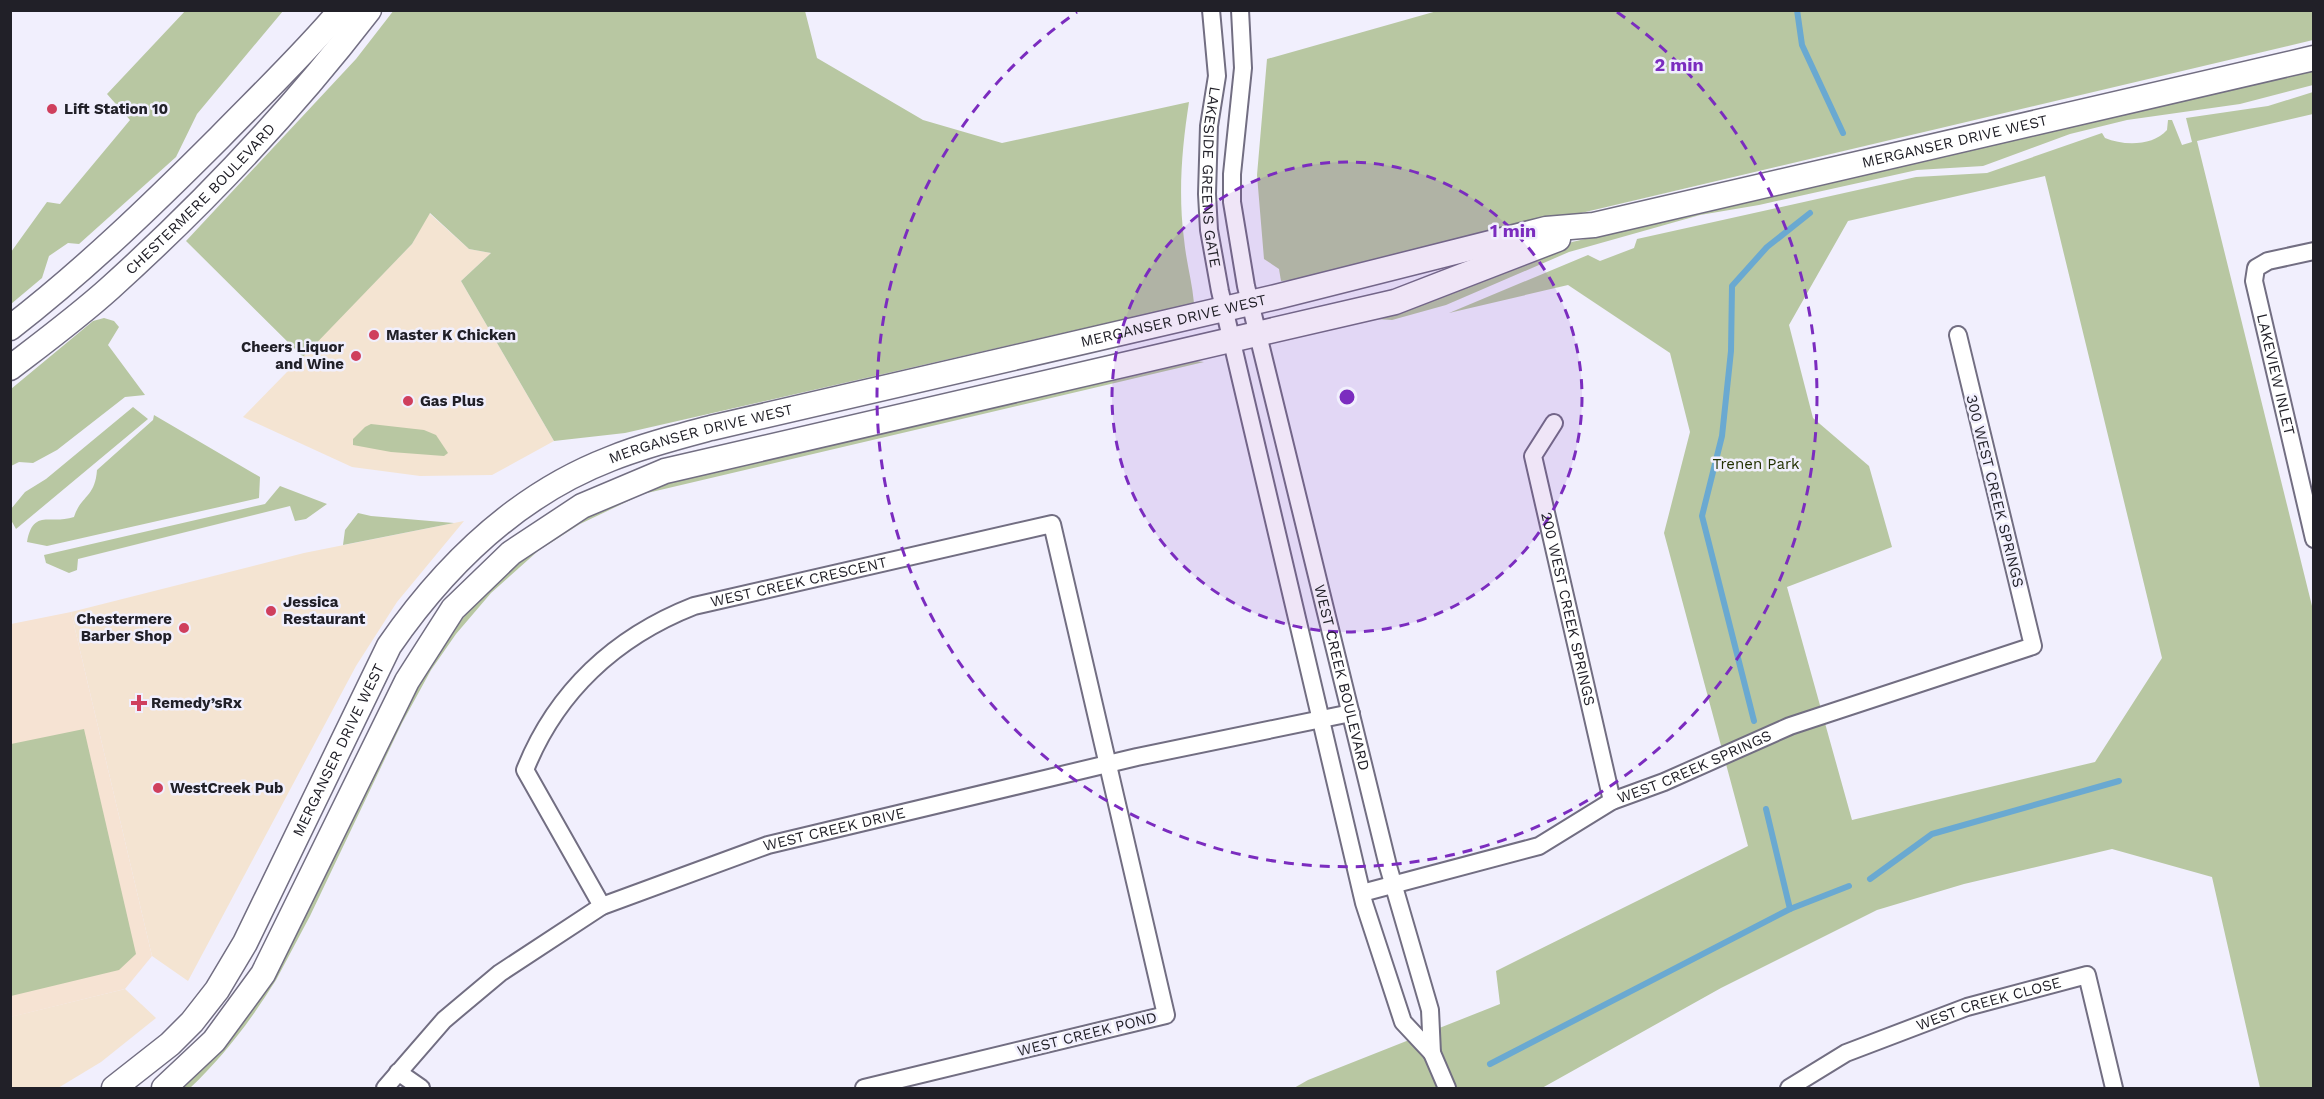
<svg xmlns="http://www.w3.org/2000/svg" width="2324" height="1099" font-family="'Work Sans',sans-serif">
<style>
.commercial{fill:#f4e4d2}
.industrial{fill:#f6e3d3}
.green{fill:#b8c7a2;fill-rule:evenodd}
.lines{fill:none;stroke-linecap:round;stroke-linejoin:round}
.stream{stroke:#6aa9d1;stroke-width:6}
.street-casing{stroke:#726e82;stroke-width:20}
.secondary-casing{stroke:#726e82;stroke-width:27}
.street{stroke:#fff;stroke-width:16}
.secondary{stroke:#fff;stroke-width:24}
.ring{fill:none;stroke:#7b2cbf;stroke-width:3;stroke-dasharray:10 8}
.poi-dot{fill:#cf3f5d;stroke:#f1effd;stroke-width:2}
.labels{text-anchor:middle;stroke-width:5;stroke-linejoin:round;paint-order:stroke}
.poi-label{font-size:15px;font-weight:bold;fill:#212028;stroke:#f1effd;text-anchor:start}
.street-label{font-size:15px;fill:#212028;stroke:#f1effd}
.park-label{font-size:15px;fill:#223001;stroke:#f1effd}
.centre{fill:#7b2cbf;stroke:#f1effd;stroke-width:3}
.ring-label{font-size:18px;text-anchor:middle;font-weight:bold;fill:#7b2cbf;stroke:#f1effd;stroke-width:5;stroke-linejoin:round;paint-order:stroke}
</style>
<rect width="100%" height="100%" fill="#f1effd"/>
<g class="commercial">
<polygon points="429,213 469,249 491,253 461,281 554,441 492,475 420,476 352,467 243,417 412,244"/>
<polygon points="464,521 397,602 356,666 188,981 152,956 71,612 304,553"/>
<polygon points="125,989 156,1018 101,1062 58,1088 11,1088 10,1017"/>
</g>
<polygon class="industrial" points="71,612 152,956 125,989 11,1017 11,624"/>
<g class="green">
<polygon points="186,10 283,11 197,114 176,157 79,244 68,243 49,256 42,278 11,304 11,252 47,202 60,204 130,120 107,94"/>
<path d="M 394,10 L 805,11 L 817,58 L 923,120 L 1002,143 L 1189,102 C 1182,147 1178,193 1184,239 C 1186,261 1192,281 1194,303 L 625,433 L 554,441 L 461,281 L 491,253 L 469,249 L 430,213 L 412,244 L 303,357 L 186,241 L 356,59 Z"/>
<polygon points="1437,11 2313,11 2313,40 1297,280 1281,281 1279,269 1264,259 1257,175 1267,59"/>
<polygon points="2313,70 2313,85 2240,104 2127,120 2070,134 1983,166 1917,170 1759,205 1700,215 1569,252 1446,305 1392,320 1376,319 1429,302 1572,242"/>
<path d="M 2313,92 L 2313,114 L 2197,141 L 2313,610 L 2313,1088 L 2260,1088 L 2212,877 L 2112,849 L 1964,884 L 1877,910 L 1721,988 L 1542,1088 L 1294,1088 L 1308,1080 L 1500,1004 L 1496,971 L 1748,846 L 1664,533 L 1690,432 L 1670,353 L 1568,285 L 1449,313 L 1588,255 L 1600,261 L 1634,248 L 1637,239 L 1916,177 L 1987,173 L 2102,133 L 2105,138 C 2124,146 2153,146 2167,130 L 2168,120 L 2172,120 L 2182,145 L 2192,142 L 2186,118 L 2268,106 ZM 2045,176 L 2162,658 L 2095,762 L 1852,820 L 1787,587 L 1892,547 L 1869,466 L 1813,418 L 1789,325 L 1848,221 Z"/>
<polygon points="104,318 114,321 119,327 108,345 145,395 125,397 57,450 33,463 19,462 11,466 11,389 93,321"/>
<path d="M 1196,361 L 1204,362 L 643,494 L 580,524 L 538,551 L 491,593 L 456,634 L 431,670 L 402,723 L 310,916 L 276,980 C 251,1020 224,1056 190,1088 L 181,1088 C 262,1020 303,921 347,828 C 372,774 400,721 427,668 C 486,575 554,527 656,486 Z"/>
<polygon points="133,407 148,419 16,529 11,520 11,509 25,492 46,479"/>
<path d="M 154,415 L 260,477 L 259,498 L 47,546 L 27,542 C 33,508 50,525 74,517 C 81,495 95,498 97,470 L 153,420 Z"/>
<polygon points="371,424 424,430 436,435 448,453 444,456 391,452 353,445 353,439 365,427"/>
<polygon points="280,486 327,504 306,519 295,521 290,506 78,559 77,570 69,573 46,563 44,555 265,504"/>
<polygon points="358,513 371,516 454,523 343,545 345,530"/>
<polygon points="84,729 136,954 119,970 11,996 11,744"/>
</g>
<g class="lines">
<g class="stream">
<polyline points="1797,10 1802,45 1843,133"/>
<polyline points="1754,721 1702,516 1722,436 1731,351 1732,286 1767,247 1810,213"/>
<polyline points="1766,809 1790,909"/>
<polyline points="1870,879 1932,834 2119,781"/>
<polyline points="1490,1064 1790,909 1849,886"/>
</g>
<defs>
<g id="street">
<path id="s1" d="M 1211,10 L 1217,76 L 1209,126 L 1207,194 L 1209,230 L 1220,291 L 1364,903 L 1403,1022 L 1432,1053"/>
<path id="s2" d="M 1240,10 L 1243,68 L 1232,174 L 1232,202 L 1246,286 L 1388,866 L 1430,1010 L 1432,1053 L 1447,1088"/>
<path id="s3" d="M 2314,251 L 2268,261 L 2256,268 L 2254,281 L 2314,539"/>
<path id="s4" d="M 1554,423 L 1533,456 L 1612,801"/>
<path id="s5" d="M 1362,893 L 1539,846 L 1612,801 L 1664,782 L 1790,726 L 2033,646 L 1958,335"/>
<path id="s6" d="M 602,906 L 525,770 C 556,692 615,637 694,606 L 1052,524 L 1166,1015 L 864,1088"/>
<polyline points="398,1072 421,1088"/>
<path id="s7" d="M 385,1088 L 444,1020 L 500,973 L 602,906 L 768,845 L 1137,757 L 1351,713"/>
<path id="s8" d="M 1789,1088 L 1846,1053 L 1967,1007 L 2087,975 L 2114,1088"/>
</g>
<g id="secondary">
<path d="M 10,328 C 85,270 153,204 220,137 C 261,95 303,55 341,10"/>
<path id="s9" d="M 10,368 C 44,342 79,316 110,288 C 204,203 292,110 369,10"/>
<path id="s10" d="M 114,1088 L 170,1044 L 192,1022 L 217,990 L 245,943 L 389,646 C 445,565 517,495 610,459 C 642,446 677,437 711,428 L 1276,297 L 1546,229 L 1594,225 L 2314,58"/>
<polyline points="164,1088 214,1041 263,974 407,681 453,609 511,553 582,506 665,471 1395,302 1558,239"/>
</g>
</defs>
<use href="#street" class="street-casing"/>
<use href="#secondary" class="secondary-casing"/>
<use href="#street" class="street"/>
<use href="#secondary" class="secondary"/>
</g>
<circle cx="1347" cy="397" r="235" fill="#7b2cbf" fill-opacity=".12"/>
<g class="ring">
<circle cx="1347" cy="397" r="235"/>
<path d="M1617 12A470 470 0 1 1 1077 12"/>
</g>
<g class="poi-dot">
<circle cx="52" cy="109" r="6"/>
<circle cx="374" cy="335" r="6"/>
<circle cx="356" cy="356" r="6"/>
<circle cx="408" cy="401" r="6"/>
<circle cx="271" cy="611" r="6"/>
<circle cx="184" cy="628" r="6"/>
<path d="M136 694h6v6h6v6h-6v6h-6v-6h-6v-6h6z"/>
<circle cx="158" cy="788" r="6"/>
</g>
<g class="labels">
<g class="poi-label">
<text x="64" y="114">Lift Station 10</text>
<text x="386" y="340">Master K Chicken</text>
<text x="344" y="352" text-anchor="end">Cheers Liquor<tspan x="344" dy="17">and Wine</tspan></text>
<text x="420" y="406">Gas Plus</text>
<text x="283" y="607">Jessica<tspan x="283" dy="17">Restaurant</tspan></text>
<text x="172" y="624" text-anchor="end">Chestermere<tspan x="172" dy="17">Barber Shop</tspan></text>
<text x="151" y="708">Remedy’sRx</text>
<text x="170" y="793">WestCreek Pub</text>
</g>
<g class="street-label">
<text dy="5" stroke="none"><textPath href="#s10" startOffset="2204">MERGANSER DRIVE WEST</textPath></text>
<text dy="5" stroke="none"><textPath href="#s1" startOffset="168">LAKESIDE GREENS GATE</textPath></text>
<text dy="5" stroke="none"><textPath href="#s9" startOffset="255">CHESTERMERE BOULEVARD</textPath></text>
<text dy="5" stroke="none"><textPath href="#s10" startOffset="1402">MERGANSER DRIVE WEST</textPath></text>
<text dy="5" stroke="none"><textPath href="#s3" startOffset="170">LAKEVIEW INLET</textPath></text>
<text dy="5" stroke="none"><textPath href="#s10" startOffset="916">MERGANSER DRIVE WEST</textPath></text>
<text transform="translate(1995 491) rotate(76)" y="5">300 WEST CREEK SPRINGS</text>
<text dy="5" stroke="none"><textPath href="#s6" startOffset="506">WEST CREEK CRESCENT</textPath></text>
<text dy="5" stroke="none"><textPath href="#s4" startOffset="196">200 WEST CREEK SPRINGS</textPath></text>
<text dy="5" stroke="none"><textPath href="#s2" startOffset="681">WEST CREEK BOULEVARD</textPath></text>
<text dy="5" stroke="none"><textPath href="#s10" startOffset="412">MERGANSER DRIVE WEST</textPath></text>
<text dy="5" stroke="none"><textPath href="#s5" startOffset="358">WEST CREEK SPRINGS</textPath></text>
<text dy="5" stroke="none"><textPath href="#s7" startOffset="530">WEST CREEK DRIVE</textPath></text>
<text dy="5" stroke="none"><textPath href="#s8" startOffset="218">WEST CREEK CLOSE</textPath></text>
<text transform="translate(1087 1034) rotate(-14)" y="5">WEST CREEK POND</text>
</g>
<g class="park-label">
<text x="1756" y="469">Trenen Park</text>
</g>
</g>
<circle cx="1347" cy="397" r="9" class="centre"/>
<g class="ring-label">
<text x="1679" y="71">2 min</text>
<text x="1513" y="237">1 min</text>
</g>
<rect width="2324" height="1099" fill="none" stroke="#212028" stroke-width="24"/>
</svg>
